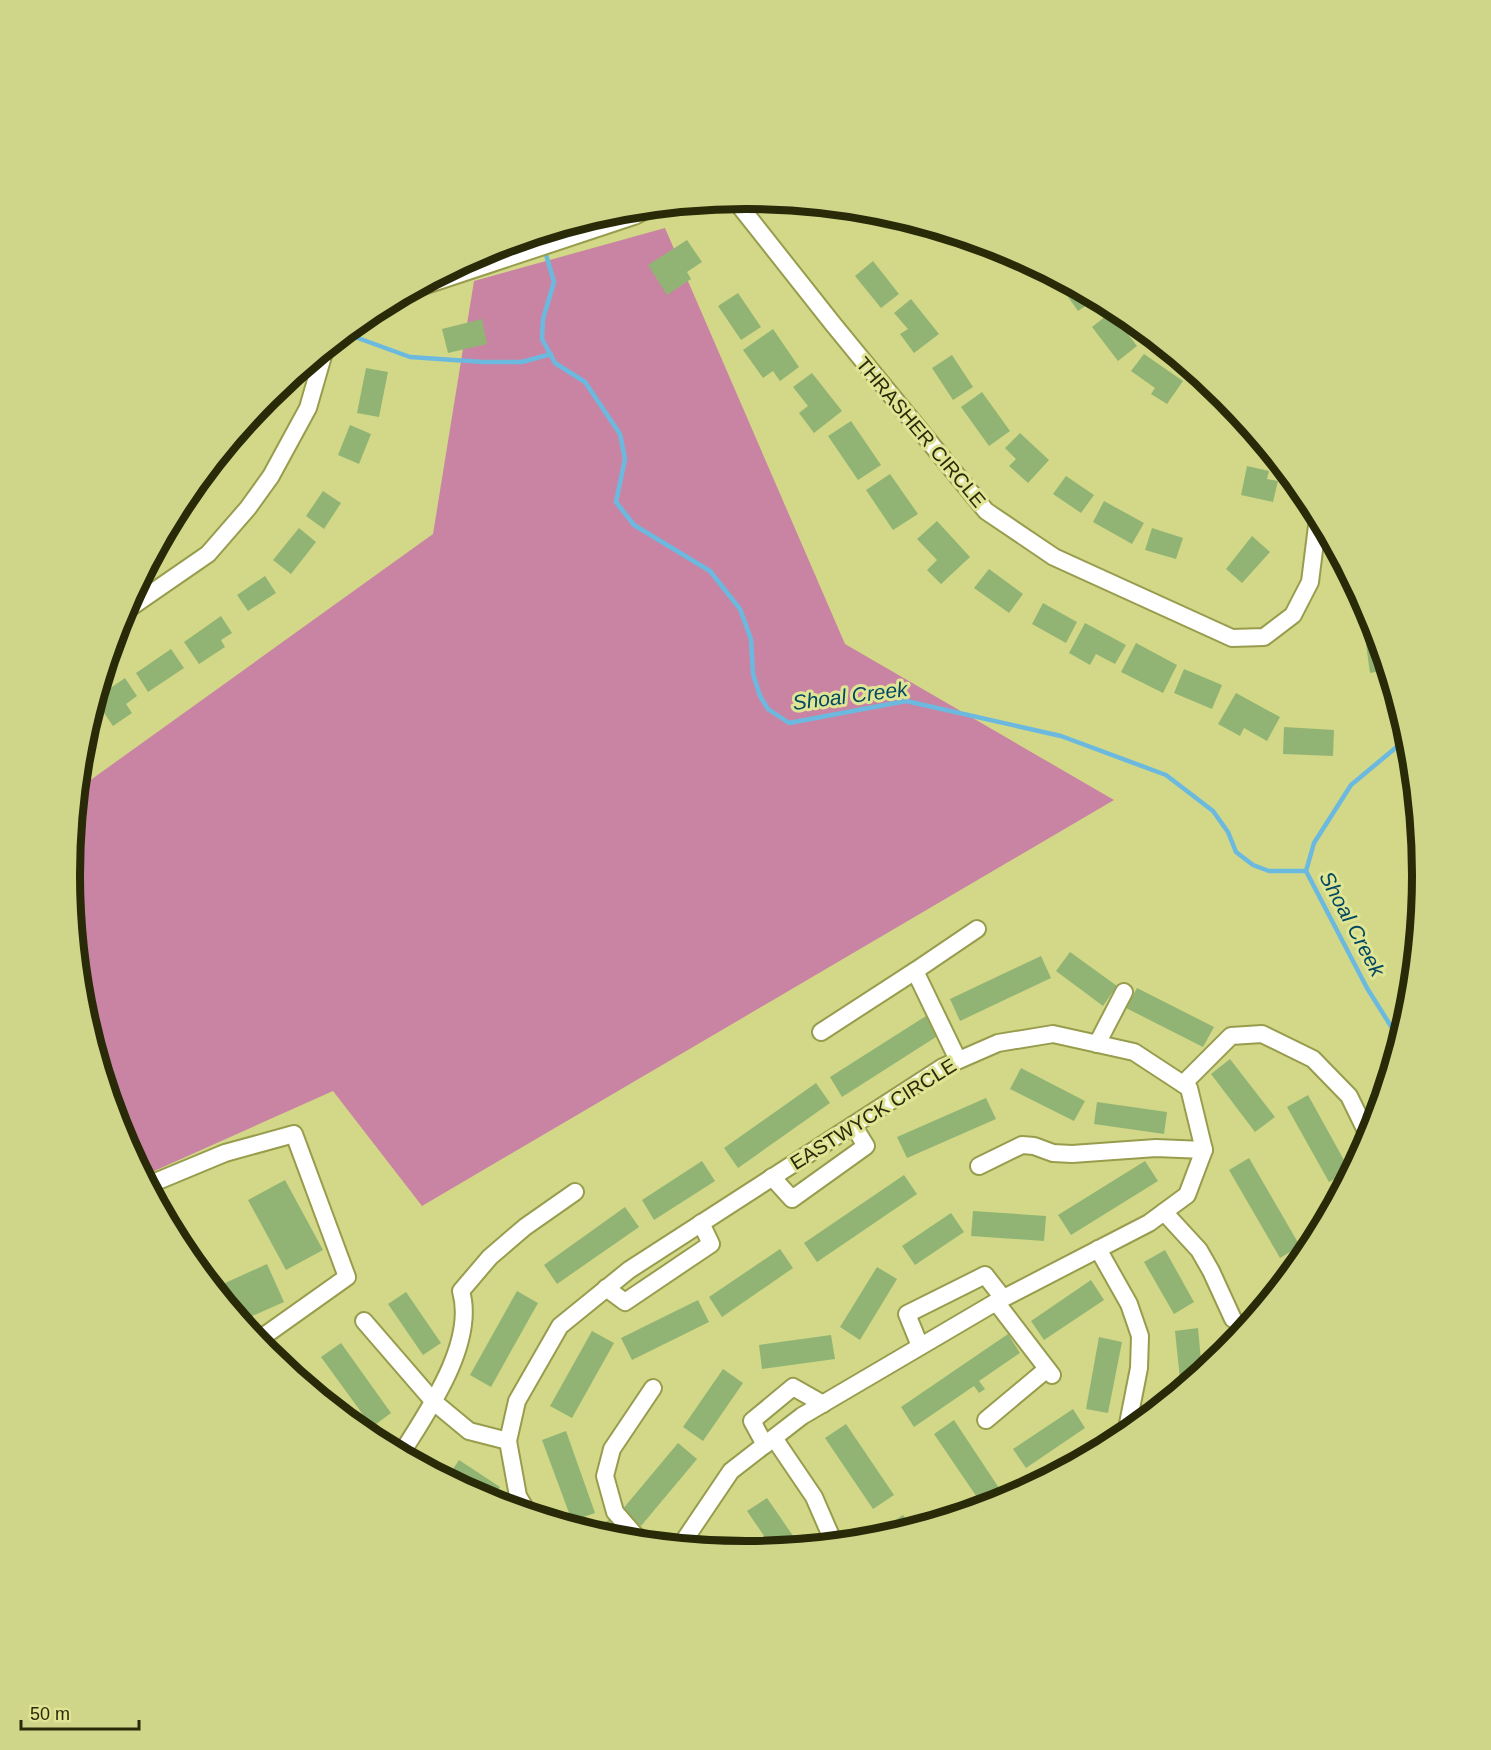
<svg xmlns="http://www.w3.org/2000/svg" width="1491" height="1750" font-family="Helvetica,sans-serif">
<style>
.forest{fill:#ca84a3}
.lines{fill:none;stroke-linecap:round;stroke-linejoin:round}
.stream{stroke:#6bb9df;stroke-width:4.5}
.building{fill:#91b475}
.minor-casing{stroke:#989c4d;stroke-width:20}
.minor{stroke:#fff;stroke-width:16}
.labels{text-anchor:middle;stroke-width:6;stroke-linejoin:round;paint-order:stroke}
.street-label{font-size:20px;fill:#282a08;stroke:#dfe594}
.water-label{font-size:21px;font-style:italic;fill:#034862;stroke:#dfe594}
.rim{fill:none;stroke:#282a08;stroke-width:8}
</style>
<rect width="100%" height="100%" fill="#d2d887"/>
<polygon class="forest" points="665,228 845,644 1114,800 422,1206 333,1091 143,1176 120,1134 82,1007 69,875 78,789 433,534 474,281"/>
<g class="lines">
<g class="stream">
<polyline points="545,251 554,282 543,319 542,339 555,363 585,382 620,434 625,459 616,502 634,525 710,571 740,609 751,639 753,674 760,696 768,709 789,723 906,701 1061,736 1166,775 1213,811 1228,832 1236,852 1253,865 1269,871 1306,871"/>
<polyline points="344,333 410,357 483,362 522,362 551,354"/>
<polyline points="1306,871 1367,988 1399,1039"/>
<polyline points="1306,871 1314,843 1351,785 1399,745 1406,735"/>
</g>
</g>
<g class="building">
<polygon points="687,240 702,262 687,272 691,279 667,295 648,265"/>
<polygon points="873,261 899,294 881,308 855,276"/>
<polygon points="1054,277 1096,299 1078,311"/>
<polygon points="738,293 761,327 741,340 718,306"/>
<polygon points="911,299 939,334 914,353 900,334 908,329 894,313"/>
<polygon points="1111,312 1137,346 1118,361 1092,327"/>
<polygon points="482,319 487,344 448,353 442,329"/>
<polygon points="773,329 799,367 780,381 773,371 763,378 743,350"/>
<polygon points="1144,354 1183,381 1167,404 1151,394 1155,388 1131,371"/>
<polygon points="952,355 973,387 953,400 932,368"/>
<polygon points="366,368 388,372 379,417 357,413"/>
<polygon points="812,373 842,411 814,433 799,413 808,406 793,387"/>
<polygon points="982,392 1010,431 989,446 961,407"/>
<polygon points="851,421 881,465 858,480 828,436"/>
<polygon points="350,425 371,434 359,464 338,455"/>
<polygon points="1020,433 1049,460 1028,483 1009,466 1016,459 1005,448"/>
<polygon points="1247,466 1269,471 1267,479 1278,481 1273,502 1241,495"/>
<polygon points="890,474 918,514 893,530 866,490"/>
<polygon points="1066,476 1094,495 1081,513 1053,494"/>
<polygon points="323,491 341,503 324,529 306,516"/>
<polygon points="1104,501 1144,523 1132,544 1093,522"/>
<polygon points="937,521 970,557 941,584 927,570 937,560 917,539"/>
<polygon points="299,528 316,542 291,574 273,560"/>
<polygon points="1152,528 1183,538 1176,559 1145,550"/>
<polygon points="1252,536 1270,552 1242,583 1226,569"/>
<polygon points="989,569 1023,594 1009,613 974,588"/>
<polygon points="265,576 276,593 248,611 237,595"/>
<polygon points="1043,603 1077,622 1066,643 1032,624"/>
<polygon points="221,616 232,633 221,640 225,647 199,664 184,642"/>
<polygon points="1085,623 1126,645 1115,664 1096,654 1090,665 1069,653"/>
<polygon points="1136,643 1177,665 1163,693 1121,672"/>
<polygon points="1379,643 1387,670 1370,673 1366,644"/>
<polygon points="171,649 184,668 148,692 136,673"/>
<polygon points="1184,669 1222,685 1212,709 1174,693"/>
<polygon points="125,678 137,696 126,704 132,713 113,726 95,700 96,698"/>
<polygon points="1236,693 1280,717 1267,741 1244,728 1240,736 1218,724"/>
<polygon points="89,718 95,727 84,735"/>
<polygon points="1284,727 1334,730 1333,756 1283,754"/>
<polygon points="1070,952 1117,986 1103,1006 1056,971"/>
<polygon points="1041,956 1051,978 960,1021 950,999"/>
<polygon points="1137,988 1214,1027 1203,1047 1126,1008"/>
<polygon points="926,1016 939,1035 842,1097 830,1077"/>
<polygon points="1230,1059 1275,1117 1255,1132 1211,1074"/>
<polygon points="1021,1068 1085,1101 1074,1121 1010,1089"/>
<polygon points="816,1083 830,1103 738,1168 724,1148"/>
<polygon points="1308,1095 1350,1171 1329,1182 1287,1107"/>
<polygon points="986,1098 996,1119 907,1158 897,1137"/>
<polygon points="1097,1102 1167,1112 1164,1134 1094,1124"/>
<polygon points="1249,1158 1300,1246 1280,1258 1229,1170"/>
<polygon points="702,1161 715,1181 654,1220 642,1200"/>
<polygon points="1145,1161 1158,1181 1071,1235 1058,1215"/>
<polygon points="904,1175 917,1194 817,1262 804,1243"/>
<polygon points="285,1180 323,1250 286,1270 248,1200"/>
<polygon points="625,1207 639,1227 557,1284 544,1265"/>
<polygon points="973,1211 1046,1216 1044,1241 971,1236"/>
<polygon points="951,1213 964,1232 915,1265 902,1246"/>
<polygon points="780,1249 793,1268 722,1317 709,1297"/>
<polygon points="1165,1250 1194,1302 1174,1314 1144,1262"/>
<polygon points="267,1264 284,1302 241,1321 214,1288"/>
<polygon points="877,1267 897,1279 860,1340 840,1327"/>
<polygon points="1091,1280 1104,1300 1044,1340 1031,1321"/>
<polygon points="517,1291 538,1303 491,1387 470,1375"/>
<polygon points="406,1292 441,1343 423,1355 388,1304"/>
<polygon points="698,1300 709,1322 632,1360 621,1338"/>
<polygon points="1198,1328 1202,1371 1181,1389 1175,1331"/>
<polygon points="592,1331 614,1343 572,1418 550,1406"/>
<polygon points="1008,1334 1020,1353 979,1381 985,1389 979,1393 974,1386 914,1427 901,1407"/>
<polygon points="831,1335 835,1359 762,1369 759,1345"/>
<polygon points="1099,1337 1122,1342 1108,1413 1086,1409"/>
<polygon points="341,1343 391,1413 372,1427 321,1357"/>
<polygon points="723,1369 743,1383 703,1441 683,1427"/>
<polygon points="1073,1409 1085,1428 1026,1468 1013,1449"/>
<polygon points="954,1420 1003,1494 987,1505 983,1506 934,1434"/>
<polygon points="846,1424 894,1495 873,1509 825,1438"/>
<polygon points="566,1431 595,1513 572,1521 542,1440"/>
<polygon points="678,1443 697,1459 641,1526 622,1510"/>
<polygon points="459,1460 500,1487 491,1501 447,1478"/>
<polygon points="767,1498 800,1546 773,1549 747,1511"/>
<polygon points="903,1515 912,1528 890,1535 885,1527"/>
<polygon points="609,1520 619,1539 588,1531"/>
</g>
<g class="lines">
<defs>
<g id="minor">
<polyline points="735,200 833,324 986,511 1054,557 1232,638 1264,637 1293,615 1310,582 1318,518"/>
<polyline points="414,289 634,216 650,208"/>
<polyline points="121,614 208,554 248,508 271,476 308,408 325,349"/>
<polyline points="821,1032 915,971"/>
<polyline points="1097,1044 1124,992"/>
<polyline points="958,1060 915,971 977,929"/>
<polyline points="1183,1084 1231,1036 1262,1034 1313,1059 1349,1096 1369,1137"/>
<polyline points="979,1166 1022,1145 1034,1146 1053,1153 1072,1154 1156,1148 1204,1150"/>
<polyline points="772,1177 792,1199 866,1146 853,1125"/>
<polyline points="148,1185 225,1153 294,1134 347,1277 257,1341"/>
<polyline points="1164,1212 1199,1250 1211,1271 1233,1319"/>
<polyline points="1098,1249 1129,1304 1140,1336 1139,1368 1126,1434"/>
<polyline points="606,1288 625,1302 711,1244 701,1223"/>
<polyline points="996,1302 1052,1375"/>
<polyline points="364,1321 434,1402 469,1431 508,1441"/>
<polyline points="920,1346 907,1314 985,1275 1003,1298"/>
<polyline points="986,1420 1047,1369"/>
<polyline points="774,1438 814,1497 834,1543"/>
<polyline points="765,1445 752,1421 793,1387 823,1404"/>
<path d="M 401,1454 C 428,1411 476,1343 461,1291 L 490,1257 L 525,1227 L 575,1192"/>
<polyline points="528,1513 518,1496 508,1441 517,1401 560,1326 629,1270 943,1067 998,1043 1053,1034 1134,1052 1189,1088 1204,1150 1187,1195 1149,1223 996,1302 802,1416 731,1471 681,1545"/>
<polyline points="644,1541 635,1535 615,1512 605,1476 612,1449 653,1388"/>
</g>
</defs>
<use href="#minor" class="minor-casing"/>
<use href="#minor" class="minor"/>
</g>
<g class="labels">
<g class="street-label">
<text transform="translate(921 432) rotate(50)" y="7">THRASHER CIRCLE</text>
<text transform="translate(873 1114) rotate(-32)" y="7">EASTWYCK CIRCLE</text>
</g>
<g class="water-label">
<text transform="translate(850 696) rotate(-7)" y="7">Shoal Creek</text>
<text transform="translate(1352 924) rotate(62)" y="7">Shoal Creek</text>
</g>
</g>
<path d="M0 0H1491V1750H0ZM80 875a666 666 0 1 1 1332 0a666 666 0 1 1-1332 0Z" fill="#d0d689" fill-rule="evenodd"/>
<path class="rim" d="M80 875a666 666 0 1 1 1332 0a666 666 0 1 1-1332 0Z"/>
<path d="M21 1720v9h118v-9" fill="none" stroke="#282a08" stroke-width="3"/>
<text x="30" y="1720" font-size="18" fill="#282a08" stroke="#dfe594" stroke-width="4.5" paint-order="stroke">50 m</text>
</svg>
